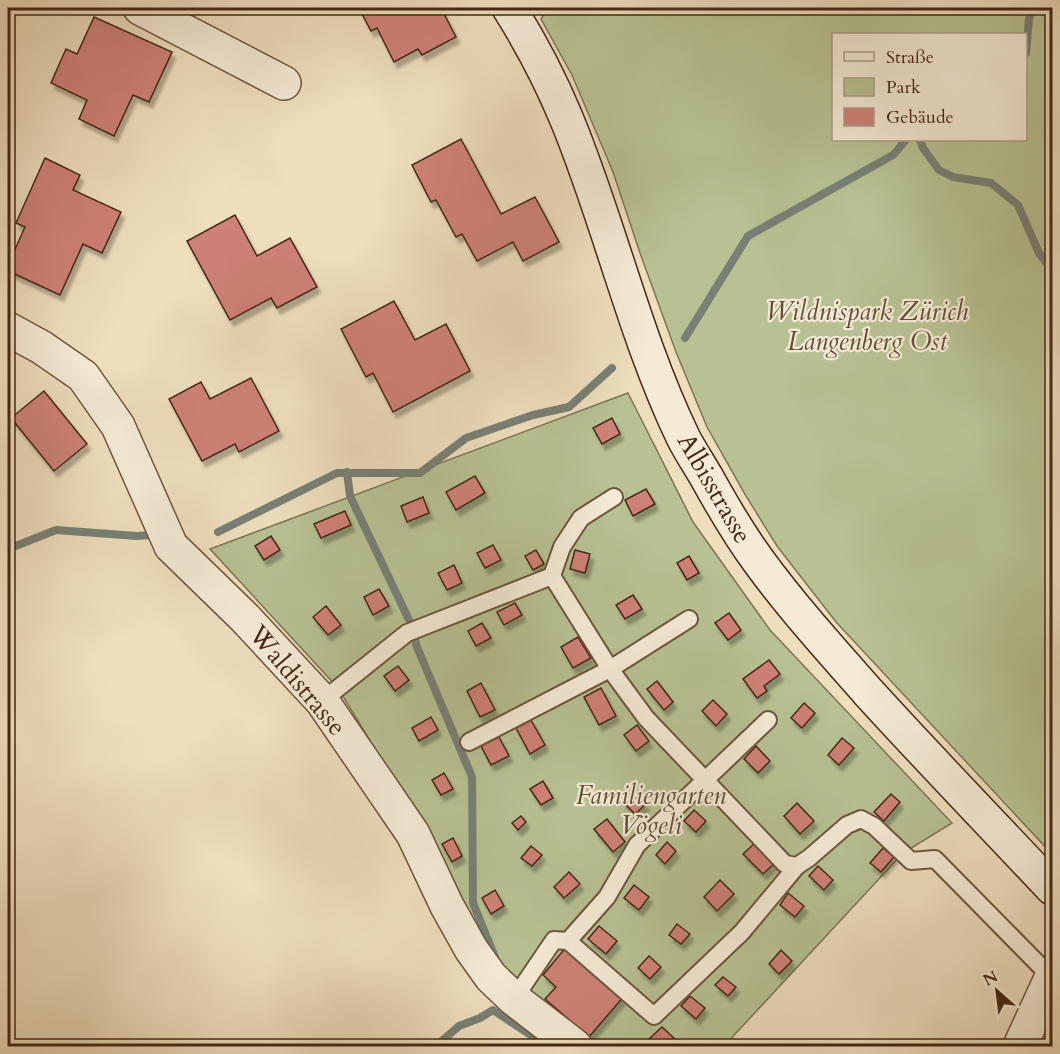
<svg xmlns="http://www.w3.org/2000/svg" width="1060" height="1054" font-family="Cardo,serif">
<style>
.green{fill:#b7c193;stroke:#7e7454;stroke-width:1.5;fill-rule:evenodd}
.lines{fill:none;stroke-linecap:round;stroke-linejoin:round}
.stream{stroke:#788075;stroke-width:8}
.building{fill:#ce8177;stroke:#452714;stroke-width:1.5;filter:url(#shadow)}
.lane-casing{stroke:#6f553e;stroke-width:20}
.street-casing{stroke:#6f553e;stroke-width:36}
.secondary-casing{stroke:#452714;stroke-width:36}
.lane{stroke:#f4ead5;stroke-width:16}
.street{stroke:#f4ead5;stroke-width:33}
.secondary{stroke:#f4ead5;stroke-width:33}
.labels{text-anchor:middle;stroke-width:4.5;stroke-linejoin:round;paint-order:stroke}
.park-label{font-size:26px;font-style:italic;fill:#624e34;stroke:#f4ead5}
.street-label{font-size:26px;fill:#452714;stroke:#f4ead5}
</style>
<defs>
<filter id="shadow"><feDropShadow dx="3.5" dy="6" stdDeviation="1.5" flood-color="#0004"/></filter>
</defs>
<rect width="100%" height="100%" fill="#eedebe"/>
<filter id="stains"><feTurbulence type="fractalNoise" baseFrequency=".00333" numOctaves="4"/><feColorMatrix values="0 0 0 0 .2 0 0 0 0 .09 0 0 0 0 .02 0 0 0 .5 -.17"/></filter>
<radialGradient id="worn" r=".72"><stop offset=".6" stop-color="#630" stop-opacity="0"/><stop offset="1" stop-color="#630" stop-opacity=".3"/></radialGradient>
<g class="green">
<path d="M 548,8 L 1052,8 L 1052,854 L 836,622 L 777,546 L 746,496 L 707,427 L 676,352 L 640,253 L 613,172 L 572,75 L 541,19 ZM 834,34 L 1026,34 L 1026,140 L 834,140 Z"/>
<polygon points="628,393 693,522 770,630 952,823 903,853 724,1046 601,1046 495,964 426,833 338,688 210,549"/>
</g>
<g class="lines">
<g class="stream">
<polyline points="1026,53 1029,19 1032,8"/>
<polyline points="920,140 923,148 939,170 953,177 991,183 1018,205 1039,253 1052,270"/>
<polyline points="685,338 748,236 893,155 906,140"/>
<polyline points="347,472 350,496 410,622 417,647 472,777 473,903 495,957"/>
<polyline points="218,532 337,473 420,473 466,438 533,415 569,407 612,368"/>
<polyline points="8,549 56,530 137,536 150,535"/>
<polyline points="436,1046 459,1026 480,1018 493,1010 547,1046"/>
</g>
</g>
<g class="building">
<polygon points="359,8 410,8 412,13 423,8 441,8 456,37 422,55 418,49 394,62 377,28 371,31"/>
<polygon points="94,17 172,52 149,102 133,95 114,136 79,119 87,100 51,83 66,49 77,54"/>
<polygon points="461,139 501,214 535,197 559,242 523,261 513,242 477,261 462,234 456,237 436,200 431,202 412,165"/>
<polygon points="45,158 80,175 73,190 121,212 102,253 83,244 60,295 8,271 8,265 25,227 16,223"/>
<polygon points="235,215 257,256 290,238 317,287 277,308 271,298 230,320 187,241"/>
<polygon points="394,301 415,340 446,324 470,371 393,412 373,373 366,377 341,329"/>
<polygon points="251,378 279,431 239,452 235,444 202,461 169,399 201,382 210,399"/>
<polygon points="44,391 87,444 54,471 11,418"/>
<polygon points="612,418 620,434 602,444 593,428"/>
<polygon points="475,476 485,493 456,510 446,492"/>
<polygon points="646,489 655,504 633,516 625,500"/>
<polygon points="423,497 429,513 407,522 401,506"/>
<polygon points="345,511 351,525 321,538 314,524"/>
<polygon points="271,536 280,550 264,560 255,546"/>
<polygon points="493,545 501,560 485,568 477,553"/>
<polygon points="536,550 544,564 533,570 525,556"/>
<polygon points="575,550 590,554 585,573 570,569"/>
<polygon points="689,556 699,573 687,580 677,563"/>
<polygon points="454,565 462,583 447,590 438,573"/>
<polygon points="379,589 389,606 373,615 364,597"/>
<polygon points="633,595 642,609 625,619 616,605"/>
<polygon points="515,603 522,615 504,625 497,612"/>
<polygon points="326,606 341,625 328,635 313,617"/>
<polygon points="729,613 741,630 728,640 715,623"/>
<polygon points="482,623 491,638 476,646 468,631"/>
<polygon points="578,637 591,658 573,668 561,647"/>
<polygon points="769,660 780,674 764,686 767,691 757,698 743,679"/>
<polygon points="398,666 409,680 395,691 384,676"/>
<polygon points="657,681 673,702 664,710 647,689"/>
<polygon points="481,683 495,710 480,717 467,691"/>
<polygon points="601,688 616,716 599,725 584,697"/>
<polygon points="713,700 727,714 716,726 702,711"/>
<polygon points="804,703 815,713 802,728 791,718"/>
<polygon points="431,717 438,730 419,741 412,728"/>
<polygon points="531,720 545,745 530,754 516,728"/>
<polygon points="637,725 649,741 636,751 624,735"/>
<polygon points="499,737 509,756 491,765 481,746"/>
<polygon points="842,738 854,748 839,765 828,755"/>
<polygon points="756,746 770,761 758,773 744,759"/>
<polygon points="444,773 453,789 441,795 432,780"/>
<polygon points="543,781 553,798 541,805 530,789"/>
<polygon points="633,791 646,804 635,814 622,801"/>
<polygon points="891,794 900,802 884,821 874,812"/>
<polygon points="797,803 814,821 800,834 784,816"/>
<polygon points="694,810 706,821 696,832 684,821"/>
<polygon points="521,816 526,822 518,830 512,823"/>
<polygon points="607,819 625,842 613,852 594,829"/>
<polygon points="453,838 462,856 452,862 442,844"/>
<polygon points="667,842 676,851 665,864 656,855"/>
<polygon points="756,842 776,862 763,874 743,854"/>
<polygon points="531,846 542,855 532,866 521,858"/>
<polygon points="883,848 894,857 881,872 870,863"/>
<polygon points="818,866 833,880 824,890 809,876"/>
<polygon points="569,872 580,884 564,898 554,887"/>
<polygon points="720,880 734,894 717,911 704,897"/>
<polygon points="634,885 649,897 639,910 624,898"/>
<polygon points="495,890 504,906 491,914 482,898"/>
<polygon points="788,893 804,906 795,917 780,905"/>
<polygon points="677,924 690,934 681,944 669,935"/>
<polygon points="599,926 617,941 606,954 588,939"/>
<polygon points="567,946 625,995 589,1037 545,999 556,987 543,975"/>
<polygon points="781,950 792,961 779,974 769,964"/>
<polygon points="649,956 661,967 650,979 638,968"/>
<polygon points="723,977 736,987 728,996 715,985"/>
<polygon points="690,996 705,1008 696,1019 681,1006"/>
<polygon points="662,1027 676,1040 669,1046 657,1046 649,1039"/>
</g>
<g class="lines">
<defs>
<g id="lane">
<polyline points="552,576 562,547 581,518 614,497"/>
<polyline points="322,701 407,633 552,576 610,669 646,718 785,864 797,866 809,858 847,825 861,819 874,826 911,861 935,859 1052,978"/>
<polyline points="469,742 610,669 689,619"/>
<polyline points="568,941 607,897 637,845 768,720"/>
<polyline points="514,999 554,940 568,941 654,1016 742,932 797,866"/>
</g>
<g id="street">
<polyline points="140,8 284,83"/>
<polyline points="8,329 41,347 83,376 118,426 171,546 245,618 322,701 413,834 447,906 471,949 491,977 514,999 575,1046"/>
<polyline points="1020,1046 1052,976"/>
</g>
<path id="secondary" d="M 509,8 C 531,43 551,81 567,120 C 610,224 634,335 683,437 C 690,451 699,464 707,478 C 723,507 740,536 760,563 C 793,608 831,650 868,692 C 929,759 991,823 1052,888"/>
</defs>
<use href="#lane" class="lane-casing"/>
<use href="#street" class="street-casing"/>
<use href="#secondary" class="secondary-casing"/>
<use href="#lane" class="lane"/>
<use href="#street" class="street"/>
<use href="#secondary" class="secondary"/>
</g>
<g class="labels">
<g class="park-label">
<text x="867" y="320">Wildnispark Zürich<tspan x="867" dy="30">Langenberg Ost</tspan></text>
<text x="651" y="804">Familiengarten<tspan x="651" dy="30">Vögeli</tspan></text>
</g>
<g class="street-label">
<text transform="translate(715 488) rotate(60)" y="9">Albisstrasse</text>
<text transform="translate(298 680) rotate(50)" y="9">Waldistrasse</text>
</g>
</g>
<rect width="1060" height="1054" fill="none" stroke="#eedebe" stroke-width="30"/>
<rect x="9" y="9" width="1042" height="1036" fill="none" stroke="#452714" stroke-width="3"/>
<rect x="15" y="15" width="1030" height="1024" fill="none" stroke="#452714" stroke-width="1.5"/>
<rect x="832" y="33" width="195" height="108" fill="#f4ead5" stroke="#ae9c88" stroke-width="1.5"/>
<rect x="844" y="52" width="30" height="9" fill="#f4ead5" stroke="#ae9c88" stroke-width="1.5"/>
<text x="886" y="63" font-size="18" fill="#452714">Straße</text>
<rect x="844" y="78" width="30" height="18" fill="#b7c193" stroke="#ae9c88" stroke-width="1.5"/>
<text x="886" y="93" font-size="18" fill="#452714">Park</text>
<rect x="844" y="108" width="30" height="18" fill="#ce8177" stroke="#ae9c88" stroke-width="1.5"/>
<text x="886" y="123" font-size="18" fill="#452714">Gebäude</text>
<g transform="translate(997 991) rotate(332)" stroke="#f4ead5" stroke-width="4.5" paint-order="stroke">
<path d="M0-4.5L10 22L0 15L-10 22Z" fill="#452714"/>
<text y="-9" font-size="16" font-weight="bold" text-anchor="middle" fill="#452714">N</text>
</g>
<rect width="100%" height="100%" filter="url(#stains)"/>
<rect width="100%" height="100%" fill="url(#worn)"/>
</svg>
